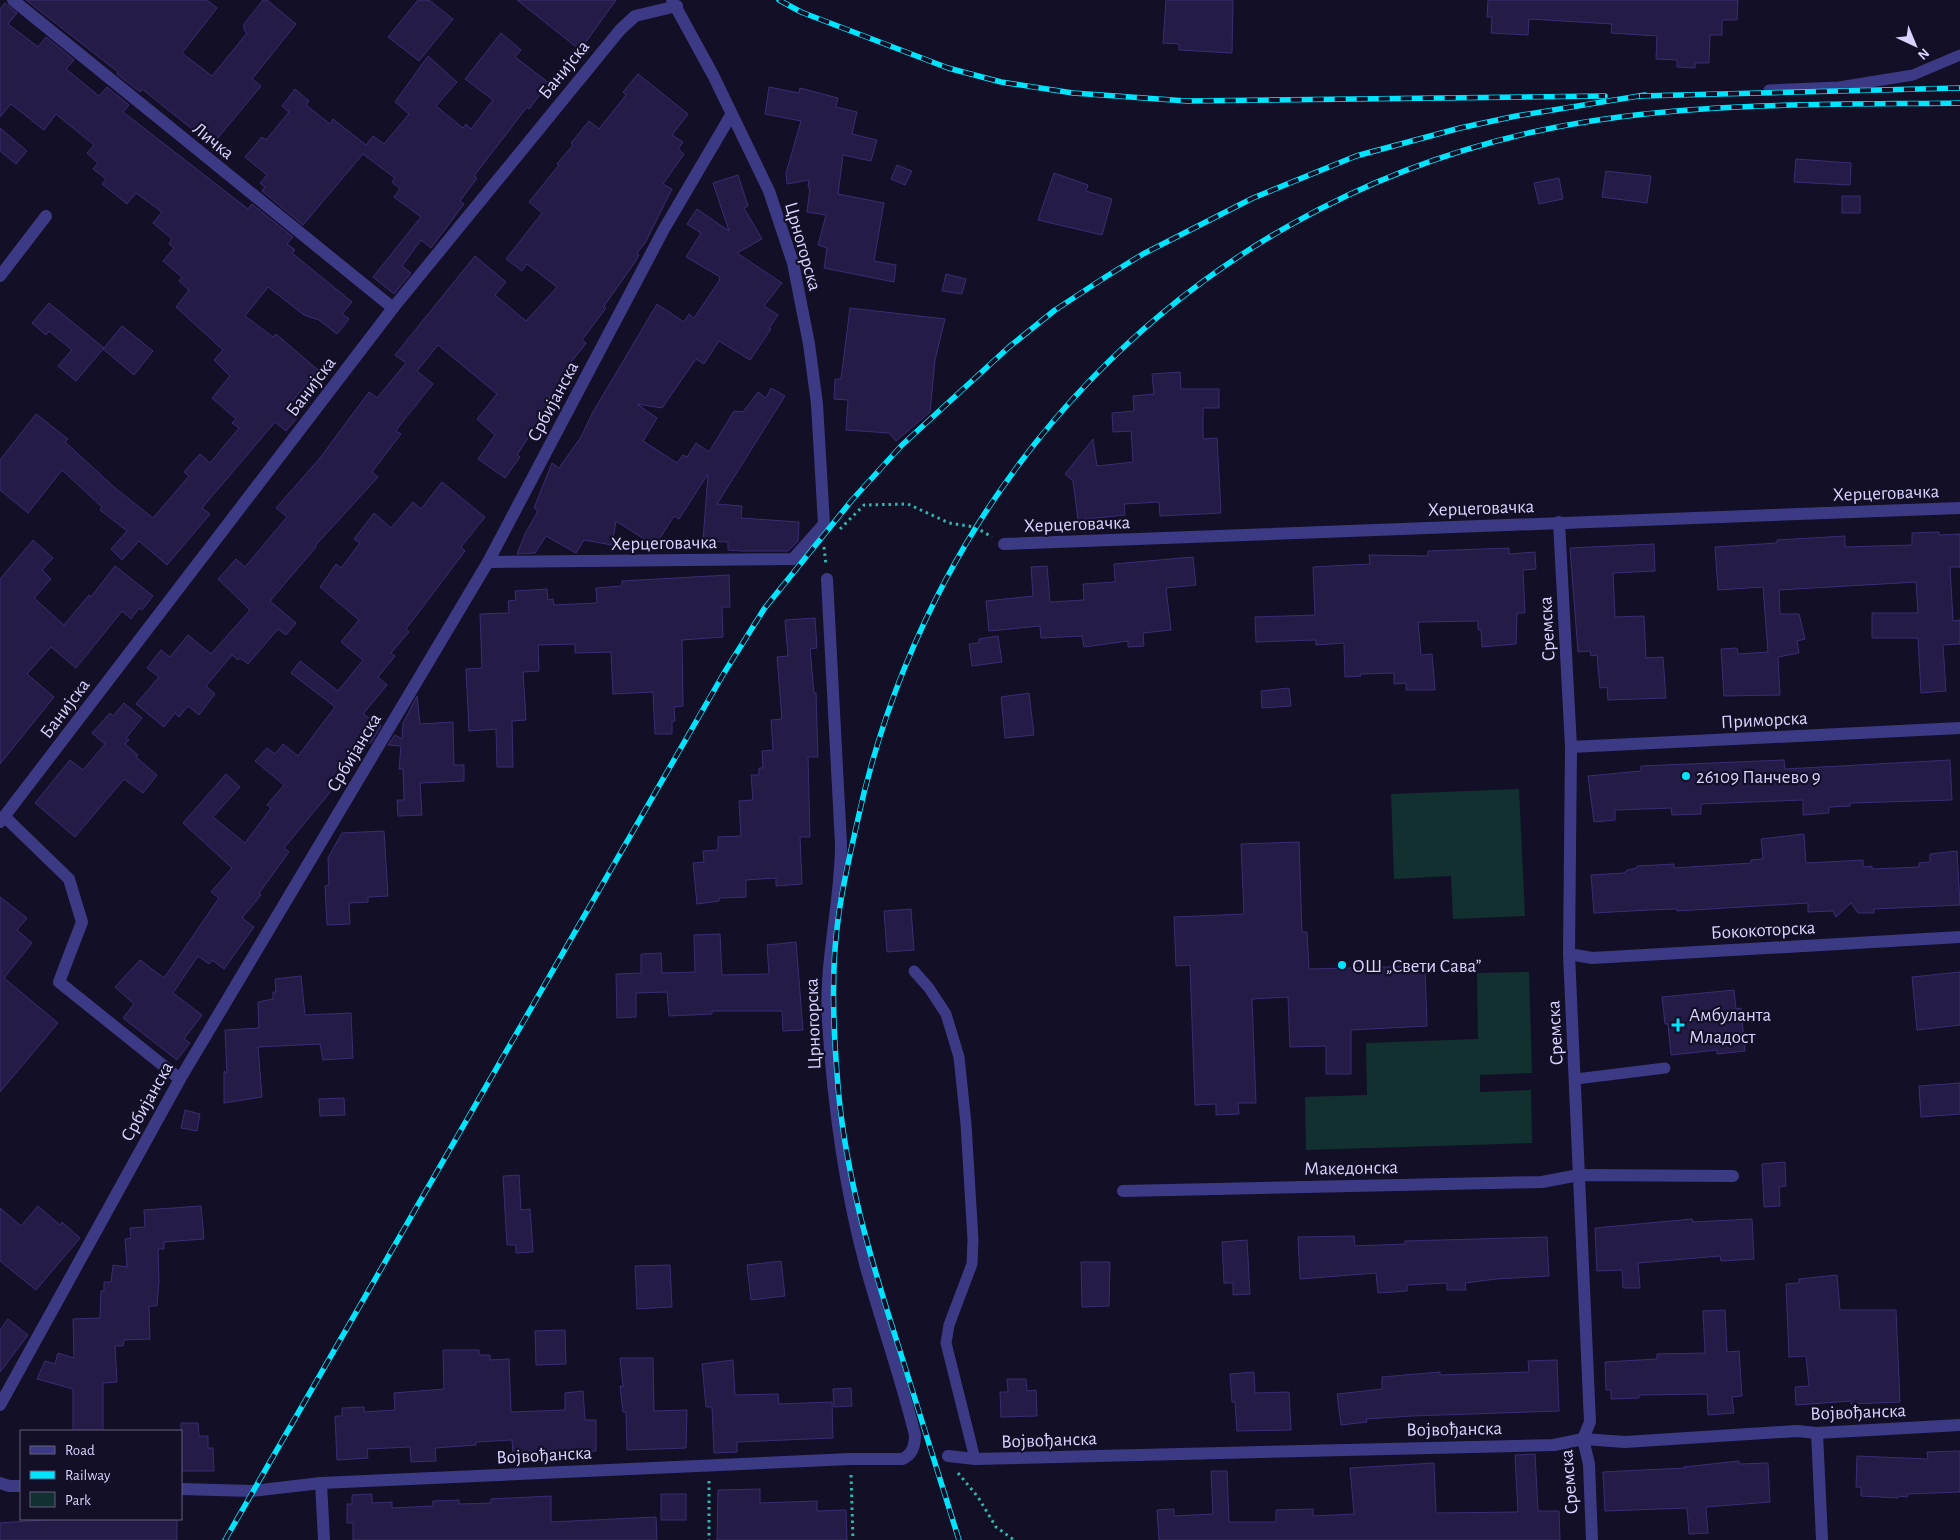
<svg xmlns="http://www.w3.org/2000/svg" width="1960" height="1540" font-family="'Alegreya Sans',sans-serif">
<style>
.green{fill:#12302f}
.building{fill:#241b47;stroke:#3b2d73}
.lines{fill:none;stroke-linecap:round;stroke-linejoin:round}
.path{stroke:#2fb8b0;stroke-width:3;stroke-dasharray:2.5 4;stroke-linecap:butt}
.lane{stroke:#3d3a85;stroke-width:11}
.street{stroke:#3d3a85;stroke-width:12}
.rail-casing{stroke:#00e5ff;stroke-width:5.5}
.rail{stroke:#130f26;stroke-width:4;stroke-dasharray:11;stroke-linecap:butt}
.poi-dot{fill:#00e5ff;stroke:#130f26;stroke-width:2}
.labels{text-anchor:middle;stroke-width:4.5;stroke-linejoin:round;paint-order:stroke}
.street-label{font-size:19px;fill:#d9d4ff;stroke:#130f26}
.poi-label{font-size:19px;fill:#d9d4ff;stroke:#130f26;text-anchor:start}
</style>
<rect width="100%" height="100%" fill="#130f26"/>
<g class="green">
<polygon points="1519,789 1525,916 1453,919 1451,876 1394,879 1391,794"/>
<polygon points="1529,972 1532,1073 1480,1075 1480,1092 1531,1090 1532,1143 1306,1150 1305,1097 1367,1095 1366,1043 1478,1039 1477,973"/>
</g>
<g class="building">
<polygon points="26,0 207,0 217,8 182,53 212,76 247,33 244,30 244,24 263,0 267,0 296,24 252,79 261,86 212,145 142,89 140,92 117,74 118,72"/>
<polygon points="418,0 429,0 453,19 419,61 388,37"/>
<polygon points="517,0 616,0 580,50"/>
<polygon points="1166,0 1233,0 1232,53 1179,50 1179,44 1163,43"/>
<polygon points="1488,0 1738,0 1737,20 1722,20 1722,35 1710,35 1709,63 1695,63 1695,68 1677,67 1677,60 1656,59 1657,36 1611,33 1612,24 1529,19 1528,35 1491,33 1492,17 1487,17"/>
<polygon points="5,3 17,13 8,24 38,47 46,37 74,60 66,69 99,96 107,87 129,105 123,112 248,209 252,204 293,237 287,244 295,250 292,253 352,302 342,314 349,319 337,334 319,320 304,315 268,287 245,316 273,337 276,334 318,370 286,409 297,418 286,431 275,422 202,508 210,514 167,565 139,541 122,560 111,549 127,531 100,510 102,507 62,470 28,513 0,490 0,460 36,414 68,439 65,442 114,487 153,518 189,476 184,472 200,454 210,463 239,428 232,423 236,419 212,398 230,376 214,360 223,350 176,307 189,290 179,281 182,277 163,261 174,248 169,244 172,239 153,223 162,212 136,193 127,204 102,184 106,179 93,169 98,163 87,153 94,145 56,114 44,130 11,104 0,117 0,9"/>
<polygon points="501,33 521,50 515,57 549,83 529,109 527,107 474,176 477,178 460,201 464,204 431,248 421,240 402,266 411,273 394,294 373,277 421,217 394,197 400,189 392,182 395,178 363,154 303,225 262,191 265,187 260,183 267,175 245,157 262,137 266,140 289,112 282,106 295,89 309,101 306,105 330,124 333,119 366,145 373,136 384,144 409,114 395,102 428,56 457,82 436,106 463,128 466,124 471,129 493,100 465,79"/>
<polygon points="638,74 688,114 672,135 683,142 678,149 684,154 663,184 672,189 645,243 637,253 639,255 635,262 604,306 606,308 582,340 586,343 565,370 569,373 549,398 552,400 517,455 520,457 505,478 478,459 495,435 477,419 497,394 438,345 417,371 433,384 400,425 396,431 401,434 372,472 378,477 315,546 316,547 270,601 296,623 286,635 278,629 248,664 240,658 238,660 232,655 206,686 215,694 199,715 188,706 179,717 175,713 164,727 136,704 159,677 147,668 161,650 170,657 188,635 211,654 250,610 218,579 236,559 245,567 287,517 276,508 320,458 369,392 377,398 406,363 395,355 475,256 506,282 495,295 526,321 557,287 527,264 522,271 506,259 542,213 529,202 559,165 557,164 573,145 571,143 589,121 599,129 626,95 623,92"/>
<polygon points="769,87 799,93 800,88 838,98 836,107 857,112 852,134 877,140 871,161 843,155 838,194 884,203 874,261 896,265 894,282 824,268 827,248 818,245 826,215 807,212 810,188 808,187 809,180 787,184 786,173 801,121 765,114"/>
<polygon points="0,128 27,151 16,164 0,151"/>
<polygon points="1796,159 1851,163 1850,185 1794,182"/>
<polygon points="897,165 912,171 905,185 891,179"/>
<polygon points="1606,171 1651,176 1647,203 1602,197"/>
<polygon points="1054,173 1088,185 1086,191 1112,199 1102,235 1038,220"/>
<polygon points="738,175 748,206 744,208 762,239 737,253 782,283 764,306 778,315 769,328 771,329 750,360 719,341 704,364 696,359 662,408 637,404 657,418 643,441 677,463 683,455 687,457 696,443 709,452 734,411 743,412 758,392 766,398 771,388 785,396 717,504 742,506 741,518 799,522 798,541 788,551 742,551 728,550 728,542 703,541 708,474 679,519 674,516 655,546 616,521 612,545 584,540 576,553 546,536 535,553 517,554 525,534 538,511 534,508 552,463 559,468 581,437 593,412 657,304 684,322 689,314 694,318 719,281 720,277 686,257 701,233 687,224 697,209 729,231 713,183"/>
<polygon points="1559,178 1563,199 1539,204 1534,183"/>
<rect x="1842" y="196" width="18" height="17"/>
<polygon points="946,274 966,279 962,294 942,291"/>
<polygon points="49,303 104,348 76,381 58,366 72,350 49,331 46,335 32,323"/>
<polygon points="850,308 945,319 935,360 930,412 896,441 889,433 846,430 848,400 834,399 835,379 841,379"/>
<polygon points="122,326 153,351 134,375 103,349"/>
<polygon points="1180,372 1181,389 1219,389 1219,408 1203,408 1203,439 1217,438 1221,513 1160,516 1159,502 1124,504 1125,515 1078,520 1073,481 1065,474 1093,439 1097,466 1133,462 1131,431 1113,432 1112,413 1134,411 1133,396 1154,394 1152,374"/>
<polygon points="442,482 485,517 461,547 465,551 406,629 409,632 391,653 395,656 378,677 387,685 363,714 381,726 371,743 367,743 355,764 350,760 328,788 331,791 284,848 289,852 259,893 261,895 242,918 254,927 224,969 212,960 209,964 198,956 173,993 202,1015 184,1039 190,1043 177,1060 123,1018 134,1004 115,987 140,960 164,978 219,898 211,892 232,868 183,823 226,774 240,787 213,817 245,843 271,808 267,805 284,785 255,761 267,748 275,754 283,744 298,756 335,707 291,673 300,661 338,691 363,660 341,642 359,620 320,587 336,564 341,568 360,543 354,539 374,513 391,528 413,502 421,509"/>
<polygon points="1939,532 1939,535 1960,534 1960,567 1950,567 1953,621 1960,620 1960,644 1943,645 1946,691 1921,693 1918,638 1872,638 1872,613 1918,613 1916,582 1779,590 1780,614 1799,614 1805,639 1797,641 1799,653 1778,657 1780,695 1724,696 1721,649 1737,648 1738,654 1768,652 1763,587 1718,590 1715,547 1777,543 1777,540 1845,536 1845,547 1912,545 1912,533"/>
<polygon points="33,540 53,558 42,570 51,579 34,598 64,625 89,595 91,597 115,566 153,596 142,610 139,608 131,619 122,611 76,668 51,647 27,674 54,697 0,764 0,579"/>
<polygon points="1654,544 1655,571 1613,573 1615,617 1644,616 1646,658 1663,657 1666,698 1608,700 1607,687 1600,688 1597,655 1591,656 1590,651 1578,652 1570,548"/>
<polygon points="1509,548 1509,554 1535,552 1536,569 1523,570 1525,613 1517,613 1516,644 1482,647 1481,630 1478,630 1478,621 1418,622 1421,655 1432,654 1435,690 1406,690 1406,683 1394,684 1394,673 1360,674 1361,676 1345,677 1344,643 1316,645 1316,640 1256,642 1255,617 1315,615 1313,567 1370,564 1369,555 1428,556 1428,551"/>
<polygon points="1193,557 1196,585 1166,588 1171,630 1143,633 1144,646 1128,647 1128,641 1084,647 1082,636 1041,638 1040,626 989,631 986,601 1033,596 1031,567 1047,566 1050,602 1084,600 1083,584 1115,582 1114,564"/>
<polygon points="729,575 730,607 722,607 723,637 682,640 683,706 674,707 675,721 672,722 672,734 655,734 653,692 613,694 611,652 575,653 575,644 538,645 539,671 523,672 526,720 512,721 513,767 497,767 496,729 469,731 466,669 482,668 480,614 509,613 508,601 516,600 515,591 547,589 548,600 553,599 554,605 597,603 596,588 622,586 622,581"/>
<polygon points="815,618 817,648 810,649 814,693 816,693 818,757 808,757 810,837 800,837 802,884 776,886 776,878 746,880 746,897 719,898 719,901 697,904 693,863 704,862 703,851 718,850 718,837 741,836 739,801 753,800 751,775 759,775 759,768 763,768 762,751 773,750 771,720 782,719 777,657 788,656 785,620"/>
<polygon points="998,636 1002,662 972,666 969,644 979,643 979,639"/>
<polygon points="1289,688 1291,706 1262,708 1261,691"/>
<polygon points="1029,693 1034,735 1005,738 1001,697"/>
<polygon points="417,696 420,724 453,722 454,765 464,765 464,781 420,783 422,815 398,816 397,800 404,800 403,769 399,769 401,746 388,745 395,735 402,739 403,723"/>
<polygon points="124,703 142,718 126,738 129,740 125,744 138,755 136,757 157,775 143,793 124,779 75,837 35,803 70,760 83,770 105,744 92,733 110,713 113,716"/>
<polygon points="1784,760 1785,769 1950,760 1952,800 1850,803 1850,806 1829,807 1829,813 1803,815 1803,800 1701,804 1701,814 1672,815 1671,808 1615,810 1615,820 1594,822 1588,776 1641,771 1641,766"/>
<polygon points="384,831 388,896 368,897 368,902 349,903 350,924 327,925 325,886 329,885 328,858 342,833"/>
<polygon points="1804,834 1806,863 1863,860 1863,867 1872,866 1872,869 1919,867 1919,863 1930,862 1930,854 1957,851 1960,905 1874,909 1874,913 1858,913 1851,903 1836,917 1833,911 1808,912 1808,903 1677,911 1677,909 1648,910 1594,913 1591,875 1624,873 1627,870 1637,868 1637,866 1674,864 1674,868 1751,863 1751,860 1763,859 1761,839"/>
<polygon points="1299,842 1302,932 1307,932 1309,969 1425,966 1427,1026 1351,1030 1351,1074 1326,1074 1326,1046 1290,1047 1288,997 1252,999 1256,1103 1238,1103 1239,1114 1216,1115 1216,1104 1195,1105 1190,965 1176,966 1174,917 1244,914 1241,844"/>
<polygon points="0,897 27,918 17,930 32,943 4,978 58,1023 0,1092"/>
<polygon points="911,909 914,950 887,952 884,911"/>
<polygon points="720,934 722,975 769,974 767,945 796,942 803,1030 783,1031 782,1011 712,1011 712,1014 669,1016 667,992 636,993 636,1017 617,1018 616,974 641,973 641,954 661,953 662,973 695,972 694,935"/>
<polygon points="1960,972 1960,1025 1917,1030 1912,977"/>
<polygon points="301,976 305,1015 351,1013 353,1058 323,1060 320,1044 258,1047 262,1097 224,1103 224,1071 227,1074 225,1030 259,1028 258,1002 273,999 273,992 276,992 275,979"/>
<polygon points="1734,990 1736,1009 1741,1008 1745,1051 1717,1054 1717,1050 1671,1055 1668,1024 1665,1024 1662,997"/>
<polygon points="1960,1083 1960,1114 1921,1117 1919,1086"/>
<polygon points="344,1098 345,1115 320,1116 319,1099"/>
<polygon points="185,1110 200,1114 197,1131 181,1128"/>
<polygon points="1785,1162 1786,1186 1779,1187 1780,1206 1764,1207 1762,1164"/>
<polygon points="519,1175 521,1210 530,1209 533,1252 516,1253 516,1245 507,1245 503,1176"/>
<polygon points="38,1206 60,1225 62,1222 80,1238 36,1290 0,1261 0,1208 21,1226"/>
<polygon points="201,1206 204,1239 164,1242 164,1249 158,1249 159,1281 157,1306 149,1306 150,1339 124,1340 123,1346 115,1346 117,1382 103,1383 103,1431 73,1431 73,1389 37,1379 45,1361 55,1364 58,1353 74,1358 73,1319 100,1318 101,1291 104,1291 104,1282 111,1282 113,1265 127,1267 125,1239 131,1238 130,1228 145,1227 144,1210"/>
<polygon points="1692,1219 1693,1222 1752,1219 1754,1259 1721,1261 1720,1256 1638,1263 1640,1288 1623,1288 1622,1270 1597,1271 1595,1228"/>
<polygon points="1354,1236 1355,1246 1405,1244 1405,1241 1547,1237 1549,1276 1496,1279 1465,1283 1466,1290 1447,1290 1447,1283 1407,1285 1407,1291 1378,1293 1376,1273 1300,1279 1298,1237"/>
<polygon points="1247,1240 1250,1294 1233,1295 1233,1283 1224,1283 1222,1242"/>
<polygon points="781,1261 785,1296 751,1300 747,1265"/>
<polygon points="1081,1262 1110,1262 1109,1306 1082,1307"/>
<polygon points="670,1265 672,1307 637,1309 635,1266"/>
<polygon points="1837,1275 1840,1310 1896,1310 1900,1402 1851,1404 1851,1401 1796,1405 1795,1387 1809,1386 1806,1356 1789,1357 1786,1284 1799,1283 1799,1279"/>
<polygon points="1725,1310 1727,1352 1739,1351 1742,1396 1732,1397 1734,1413 1708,1415 1707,1394 1639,1395 1639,1398 1611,1399 1611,1390 1606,1390 1605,1362 1657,1359 1657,1354 1705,1353 1703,1311"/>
<polygon points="8,1319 28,1335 0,1372 0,1330"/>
<polygon points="565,1330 566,1364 536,1365 535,1331"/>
<polygon points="443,1350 479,1350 479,1355 490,1355 490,1360 509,1359 511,1412 565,1410 565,1393 583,1391 585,1420 596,1420 596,1451 513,1454 512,1440 476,1442 476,1445 435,1448 436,1461 411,1462 410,1447 367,1449 368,1458 337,1460 335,1416 342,1416 342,1408 364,1407 364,1412 395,1410 394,1393 444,1389"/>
<polygon points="620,1358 653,1358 654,1411 687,1410 686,1448 627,1450 626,1412 623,1412 620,1386 623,1387"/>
<polygon points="733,1360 735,1395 778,1394 779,1404 832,1402 833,1438 737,1442 737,1452 714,1453 712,1407 706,1407 702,1364"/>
<polygon points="1557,1360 1559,1411 1412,1416 1366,1419 1367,1422 1341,1425 1337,1394 1382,1389 1382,1377 1440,1372 1440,1375 1529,1372 1528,1361"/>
<polygon points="1254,1372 1255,1393 1289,1392 1291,1430 1237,1431 1235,1402 1232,1402 1230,1374"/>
<polygon points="1007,1379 1026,1379 1027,1391 1036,1390 1037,1416 1001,1417 1000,1392 1008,1392"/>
<polygon points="851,1388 852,1406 834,1407 833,1389"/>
<polygon points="181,1423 198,1423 199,1436 208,1436 208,1448 213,1448 214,1471 181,1471"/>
<polygon points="1960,1451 1960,1492 1908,1494 1907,1497 1898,1496 1898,1498 1861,1496 1861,1487 1856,1487 1857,1456 1928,1459 1927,1452"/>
<polygon points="1535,1454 1538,1511 1559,1511 1560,1540 1159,1540 1157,1510 1174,1509 1174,1516 1213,1514 1211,1471 1227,1471 1229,1522 1276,1522 1276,1510 1313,1509 1313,1516 1354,1514 1350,1468 1434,1463 1436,1513 1518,1512 1515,1455"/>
<polygon points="1739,1461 1739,1464 1768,1463 1770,1502 1706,1507 1708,1533 1689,1534 1687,1508 1605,1511 1603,1472 1685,1468 1684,1467"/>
<polygon points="760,1489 760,1503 817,1501 817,1511 846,1510 847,1540 717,1540 718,1490"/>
<polygon points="372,1494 372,1503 392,1502 392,1508 433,1506 433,1501 459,1500 459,1504 491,1503 491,1499 551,1496 551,1522 656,1517 657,1540 353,1540 353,1523 347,1523 347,1504 352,1504 352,1495"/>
<rect x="661" y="1494" width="25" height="26"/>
<polygon points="57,1519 177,1519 177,1540 0,1540 0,1523"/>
</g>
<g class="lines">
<g class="path">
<polyline points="840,529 864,505 908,504 949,523 975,527 992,537"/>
<polyline points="824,547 826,565"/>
<polyline points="958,1473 978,1497 996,1527 1014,1540"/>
<polyline points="851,1475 853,1540"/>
<polyline points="709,1481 709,1540"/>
</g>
<g class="lane">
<polyline points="1769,90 1839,87 1913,75 1960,55"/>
<polyline points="914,971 929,988 946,1014 959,1057 966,1124 973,1240 972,1264 949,1325 946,1343 975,1459"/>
<polyline points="1576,1079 1665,1068"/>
</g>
<g class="street">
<polyline points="13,0 393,308"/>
<polyline points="0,276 46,216"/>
<polyline points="1559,522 1571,747 1569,954 1590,1422 1583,1439 1589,1464 1592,1540"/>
<polyline points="1004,544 1960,508"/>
<polyline points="488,562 793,559 824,524 817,404 809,344 793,263 769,191 713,75 672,0"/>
<polyline points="1571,747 1960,728"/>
<polyline points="5,817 69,879 82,922 59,982 180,1079"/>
<polyline points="0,822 393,308 620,30 635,16 677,6"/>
<polyline points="1569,954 1592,958 1960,937"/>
<polyline points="1123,1191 1542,1182 1579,1175 1733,1176"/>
<polyline points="0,1405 180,1079 488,562 664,229 731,115"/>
<polyline points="1817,1433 1822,1540"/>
<polyline points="948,1456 975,1459 1554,1445 1583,1439 1625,1442 1797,1431 1817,1433 1960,1425"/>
<polyline points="0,1483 9,1486 21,1486"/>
<polyline points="321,1483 324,1540"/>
<path d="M 181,1489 L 252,1491 L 321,1483 L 850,1459 L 902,1459 C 913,1455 915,1445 915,1435 C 901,1378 881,1321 865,1264 C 844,1185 833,1102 828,1021 C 824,962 841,903 841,844 L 827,579"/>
</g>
<defs>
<g id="rail">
<polyline points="779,0 801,12 948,68 1001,82 1073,93 1187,101 1605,96"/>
<polyline points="1640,96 1960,88"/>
<polyline points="225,1540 724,673 764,609 852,500 902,445 1009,347 1055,310 1107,276 1143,254 1253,198 1356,156 1460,128 1516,116 1645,95"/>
<path d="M 959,1540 C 939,1477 920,1414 900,1351 C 871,1261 843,1169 837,1073 C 833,1023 831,970 838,920 C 842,887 850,855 857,823 C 931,479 1187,209 1533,132 C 1672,101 1818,105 1960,103"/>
</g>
</defs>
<use href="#rail" class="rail-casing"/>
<use href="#rail" class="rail"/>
</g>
<g class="poi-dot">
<circle cx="1686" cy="776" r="5"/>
<circle cx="1342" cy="965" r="5"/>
<path d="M1675.5 1017.5h5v5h5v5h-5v5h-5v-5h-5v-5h5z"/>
</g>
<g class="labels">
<g class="street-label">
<text transform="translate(563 69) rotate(-51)" y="7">Банијска</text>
<text transform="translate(214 140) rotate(39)" y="7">Личка</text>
<text transform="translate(804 246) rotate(74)" y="7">Црногорска</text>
<text transform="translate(310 386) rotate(-53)" y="7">Банијска</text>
<text transform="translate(552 401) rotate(-62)" y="7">Србијанска</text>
<text transform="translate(1886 492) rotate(-2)" y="7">Херцеговачка</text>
<text transform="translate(1481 507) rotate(-2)" y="7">Херцеговачка</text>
<text transform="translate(1077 523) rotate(-2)" y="7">Херцеговачка</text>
<text transform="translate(664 542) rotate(-1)" y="7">Херцеговачка</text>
<text transform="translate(1546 629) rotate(-93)" y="7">Сремска</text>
<text transform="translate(64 708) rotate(-53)" y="7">Банијска</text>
<text transform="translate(1764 719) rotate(-3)" y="7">Приморска</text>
<text transform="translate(353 752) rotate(-59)" y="7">Србијанска</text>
<text transform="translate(1763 929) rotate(-3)" y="7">Бококоторска</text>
<text transform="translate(812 1024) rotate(-92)" y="7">Црногорска</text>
<text transform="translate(1554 1033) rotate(-93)" y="7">Сремска</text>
<text transform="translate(146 1101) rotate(-61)" y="7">Србијанска</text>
<text transform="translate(1351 1167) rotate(-1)" y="7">Македонска</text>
<text transform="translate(1858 1411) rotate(-2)" y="7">Војвођанска</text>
<text transform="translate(1454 1428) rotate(-1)" y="7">Војвођанска</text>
<text transform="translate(1049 1439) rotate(-2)" y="7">Војвођанска</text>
<text transform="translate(544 1454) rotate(-3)" y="7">Војвођанска</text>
<text transform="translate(1568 1482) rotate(-95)" y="7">Сремска</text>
</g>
<g class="poi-label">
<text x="1696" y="783">26109 Панчево 9</text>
<text x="1352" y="972">ОШ „Свети Сава”</text>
<text x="1689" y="1021">Амбуланта<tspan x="1689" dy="22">Младост</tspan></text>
</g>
</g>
<rect x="20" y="1430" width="162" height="90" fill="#130f26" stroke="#625e7d"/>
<rect x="30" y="1446" width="25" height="8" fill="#3d3a85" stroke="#625e7d"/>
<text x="65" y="1455" font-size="15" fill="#d9d4ff">Road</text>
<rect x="30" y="1471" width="25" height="8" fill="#00e5ff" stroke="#625e7d"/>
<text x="65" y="1480" font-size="15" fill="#d9d4ff">Railway</text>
<rect x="30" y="1492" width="25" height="15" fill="#12302f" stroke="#625e7d"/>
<text x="65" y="1505" font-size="15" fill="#d9d4ff">Park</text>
<g transform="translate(1915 45) rotate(136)" stroke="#130f26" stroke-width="4" paint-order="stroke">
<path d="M0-4L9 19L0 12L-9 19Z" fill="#d9d4ff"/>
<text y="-8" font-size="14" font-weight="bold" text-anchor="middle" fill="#d9d4ff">N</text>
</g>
</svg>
